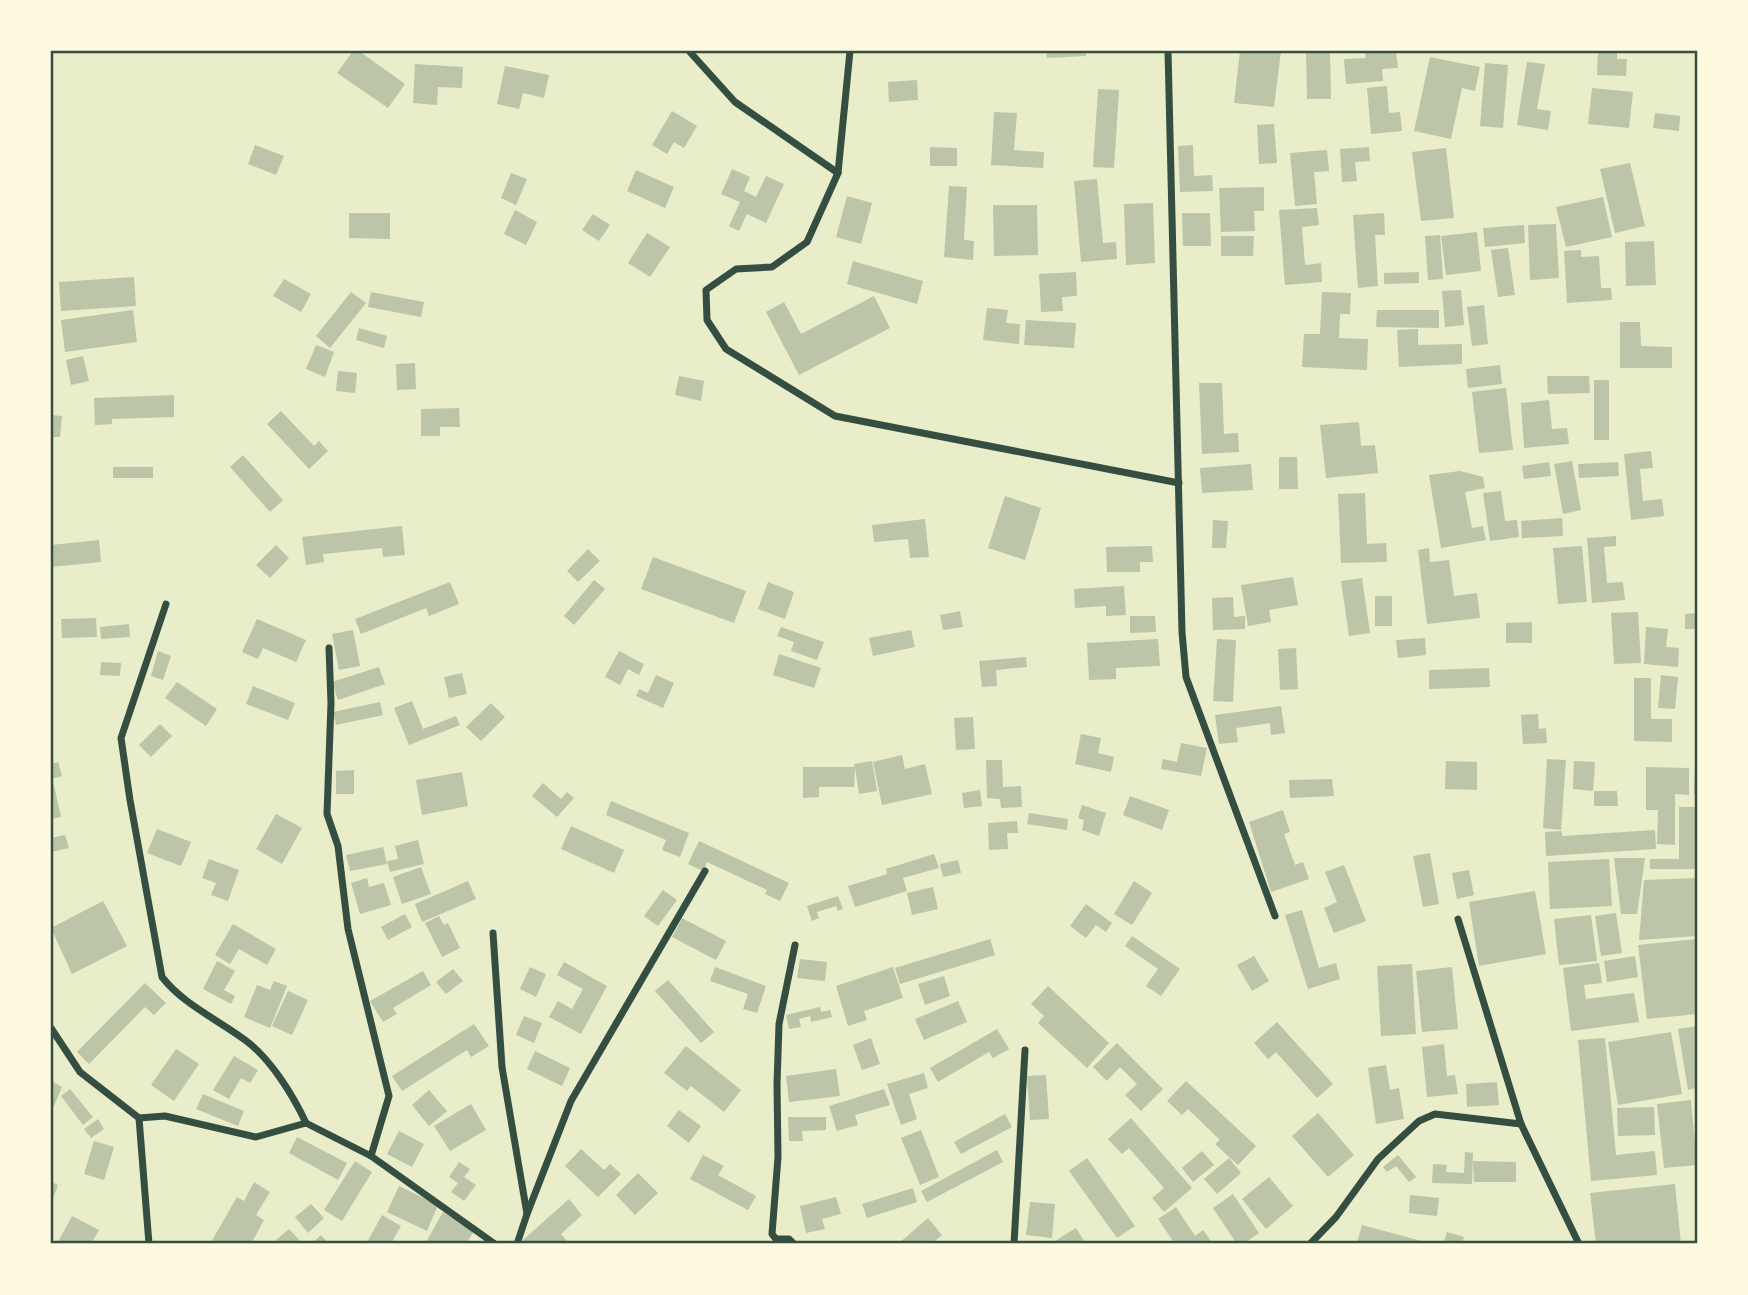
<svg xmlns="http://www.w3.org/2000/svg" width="1748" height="1295" font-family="Cabin,sans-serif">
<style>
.building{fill:#bcc5a7}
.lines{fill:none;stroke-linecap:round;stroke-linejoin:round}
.minor{stroke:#344e41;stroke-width:7}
.neatline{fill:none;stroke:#344e41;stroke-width:2.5}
</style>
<rect width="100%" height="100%" fill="#e9edc9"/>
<g class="building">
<polygon points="353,51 359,51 405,84 388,108 337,73"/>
<polygon points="1046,51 1086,51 1086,56 1047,58"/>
<polygon points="1240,51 1281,51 1274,107 1234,103"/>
<polygon points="1306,51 1330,51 1331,99 1307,99"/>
<polygon points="1396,51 1398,68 1382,69 1383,81 1346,84 1344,59 1366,58 1365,53"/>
<polygon points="1598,51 1617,51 1617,59 1627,59 1626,76 1597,75"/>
<polygon points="1430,57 1480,67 1475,91 1462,88 1451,139 1414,131"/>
<polygon points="1527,62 1545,64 1537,109 1551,111 1548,130 1517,125"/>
<polygon points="1485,63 1508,65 1503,128 1480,126"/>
<polygon points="415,64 463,67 462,88 438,87 437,105 413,103"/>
<polygon points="505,66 549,75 544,98 523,93 519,109 497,104"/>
<polygon points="917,80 918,100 889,102 888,82"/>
<polygon points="1387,86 1389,113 1400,112 1402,131 1371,134 1367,88"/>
<polygon points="1592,88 1633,92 1629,128 1588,124"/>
<polygon points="1098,89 1119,90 1114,168 1093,167"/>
<polygon points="672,111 697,126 684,148 674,142 667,154 652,145"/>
<polygon points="994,112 1017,113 1014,150 1044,152 1043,168 991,165"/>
<polygon points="1655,113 1680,116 1679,131 1653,128"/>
<polygon points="1274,124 1277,163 1259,164 1257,125"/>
<polygon points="255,145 284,156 276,175 248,164"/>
<polygon points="1193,145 1194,176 1212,175 1213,191 1180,192 1178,146"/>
<polygon points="930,147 957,148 957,166 930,166"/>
<polygon points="1369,147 1370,161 1355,162 1357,181 1342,182 1340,149"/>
<polygon points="1446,148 1454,218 1421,221 1412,152"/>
<polygon points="1327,150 1329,171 1314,172 1317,204 1295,206 1290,153"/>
<polygon points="1630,163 1645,226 1615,233 1600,169"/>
<polygon points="732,169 750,177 744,191 756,197 766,176 784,184 766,223 747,214 739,231 729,226 740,202 721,194"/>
<polygon points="636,170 674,187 665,208 627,191"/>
<polygon points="511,173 527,179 516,205 501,198"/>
<polygon points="1097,179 1103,243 1116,242 1117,259 1081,262 1074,181"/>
<polygon points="949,186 967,187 964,240 974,241 973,260 944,257"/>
<polygon points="1264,187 1264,211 1254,211 1255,231 1221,232 1219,188"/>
<polygon points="847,196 872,203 861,244 836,237"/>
<polygon points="1603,197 1612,237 1566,247 1556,207"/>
<polygon points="1153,203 1155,263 1126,265 1124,204"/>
<polygon points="993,205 1037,205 1038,255 994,256"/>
<polygon points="1317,208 1319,225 1302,227 1305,265 1321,263 1322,282 1285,285 1279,210"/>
<polygon points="515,210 537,222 526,245 504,234"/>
<polygon points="349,213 390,213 390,239 349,238"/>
<polygon points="1182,213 1210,213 1211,246 1183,246"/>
<polygon points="1384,213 1385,235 1375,235 1378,286 1358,288 1353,215"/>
<polygon points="593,214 610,225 599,241 582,230"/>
<polygon points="1556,224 1559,278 1530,280 1528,225"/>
<polygon points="1524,225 1525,243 1485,247 1483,228"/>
<polygon points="1477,232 1481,271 1446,275 1441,236"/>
<polygon points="647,233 670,247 650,277 628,263"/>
<polygon points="1440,235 1443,279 1428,280 1425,236"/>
<polygon points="1221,236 1254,236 1253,256 1221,256"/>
<polygon points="1654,241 1656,285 1626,286 1625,242"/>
<polygon points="1508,248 1515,295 1498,297 1491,250"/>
<polygon points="1581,250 1581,257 1599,256 1601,288 1611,288 1612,300 1567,303 1564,251"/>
<polygon points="853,261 923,281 917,304 847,284"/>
<polygon points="1076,272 1077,296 1062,297 1063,311 1041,312 1039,274"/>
<polygon points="1419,272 1419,283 1384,284 1384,273"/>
<polygon points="134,277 136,306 61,311 59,282"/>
<polygon points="284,279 311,294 301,312 273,296"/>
<polygon points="1461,290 1464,325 1445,327 1442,291"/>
<polygon points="351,292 366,303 330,348 316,336"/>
<polygon points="371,292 424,302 421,317 368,307"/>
<polygon points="1322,292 1351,293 1350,314 1340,314 1339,338 1368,339 1367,370 1302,367 1304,334 1320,334"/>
<polygon points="874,296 890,328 799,375 766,312 784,302 801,334"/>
<polygon points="1484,305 1488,344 1472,346 1467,307"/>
<polygon points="987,308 1008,310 1006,323 1020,324 1019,344 983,340"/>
<polygon points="133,310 137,342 65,352 61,320"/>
<polygon points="1377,310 1439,310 1439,328 1376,327"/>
<polygon points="1026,320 1076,323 1074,348 1024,345"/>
<polygon points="1620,322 1640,322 1641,346 1672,347 1672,368 1620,368"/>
<polygon points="359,328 387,336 384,348 356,340"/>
<polygon points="1418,329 1418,345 1462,344 1462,364 1399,367 1397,330"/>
<polygon points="316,345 334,352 325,377 306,369"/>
<polygon points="83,356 89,381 71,385 66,360"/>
<polygon points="415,363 416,389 397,390 396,364"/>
<polygon points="1500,365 1502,384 1468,388 1466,369"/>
<polygon points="338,371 357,373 355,393 336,391"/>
<polygon points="679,376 704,381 701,401 675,395"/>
<polygon points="1547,376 1589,376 1590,393 1548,394"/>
<rect x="1594" y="380" width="15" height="60"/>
<polygon points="1199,383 1222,383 1224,434 1238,433 1239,452 1202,454"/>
<polygon points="1506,388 1513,450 1479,453 1472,392"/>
<polygon points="174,395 174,417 112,419 112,424 95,425 94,398"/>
<polygon points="1549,400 1552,429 1567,428 1569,444 1524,448 1521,403"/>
<polygon points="459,408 460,427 440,427 440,436 421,436 421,409"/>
<polygon points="281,411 314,446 319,441 328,451 309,469 267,424"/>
<polygon points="51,415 62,416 60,437 51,437"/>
<polygon points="1359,422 1361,446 1375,445 1378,473 1326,478 1320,425"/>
<polygon points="1651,451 1653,468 1640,469 1643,501 1662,499 1664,516 1631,520 1624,454"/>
<polygon points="243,455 283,500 270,512 230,467"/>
<polygon points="1279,457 1297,457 1298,489 1279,489"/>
<polygon points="1572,461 1581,510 1563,514 1554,464"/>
<polygon points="1549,462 1551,476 1524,479 1522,466"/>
<polygon points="1618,462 1619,476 1579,478 1578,464"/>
<polygon points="1251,464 1253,490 1202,493 1200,468"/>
<rect x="113" y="467" width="40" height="11"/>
<polygon points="1460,471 1483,477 1485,488 1465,492 1472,528 1483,526 1486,540 1441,548 1429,475"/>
<polygon points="1501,491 1505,521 1517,520 1519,537 1490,541 1483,493"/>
<polygon points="1365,493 1367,544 1386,543 1387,562 1341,563 1338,494"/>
<polygon points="1005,496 1041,508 1025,560 988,548"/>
<polygon points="1562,518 1563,536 1522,538 1521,521"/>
<polygon points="925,519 929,557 910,558 908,539 874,542 872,525"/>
<polygon points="1213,520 1228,521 1226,548 1212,548"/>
<polygon points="402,526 405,555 383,557 382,548 323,554 324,562 306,565 302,537"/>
<polygon points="1616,536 1616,546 1604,547 1607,583 1623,582 1625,600 1592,603 1587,538"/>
<polygon points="99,540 101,562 51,567 51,545"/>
<polygon points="276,545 289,558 270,578 256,565"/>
<polygon points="1152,546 1153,562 1140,562 1140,572 1107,572 1106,547"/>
<polygon points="1582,546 1587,602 1558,604 1553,548"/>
<polygon points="1429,548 1430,562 1449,560 1454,596 1477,593 1480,618 1427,624 1418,550"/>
<polygon points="588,549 600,561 578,582 567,571"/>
<polygon points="653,557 746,591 734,623 641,589"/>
<polygon points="1293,577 1298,605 1269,610 1271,622 1248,626 1241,585"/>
<polygon points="1362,578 1370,633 1349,636 1341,581"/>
<polygon points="594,580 605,589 574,625 564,616"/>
<polygon points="450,582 459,604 429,616 426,608 361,634 355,619"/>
<polygon points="768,582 794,592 785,619 758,609"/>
<polygon points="1124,586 1126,615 1106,616 1106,606 1075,608 1074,589"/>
<rect x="1375" y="596" width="17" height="30"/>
<polygon points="1233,597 1234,617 1245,616 1245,629 1213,630 1212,598"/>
<polygon points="960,611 963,627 943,630 940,615"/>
<polygon points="1638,612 1641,663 1614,664 1611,613"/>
<polygon points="1697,613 1697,629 1685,629 1685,614"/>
<polygon points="1130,616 1155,616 1156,632 1130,633"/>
<polygon points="96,618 97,637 62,638 61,619"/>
<polygon points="257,619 306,640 296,662 263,648 258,659 242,652"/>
<polygon points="1532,622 1532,643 1506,643 1506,623"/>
<polygon points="129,624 130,637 101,639 100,627"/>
<polygon points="781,627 824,642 817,660 791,651 794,642 777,636"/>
<polygon points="1646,627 1668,629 1666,647 1679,648 1678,667 1644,664"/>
<polygon points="353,630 360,666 339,670 332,634"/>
<polygon points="911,630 915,647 873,656 869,638"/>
<polygon points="1425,638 1426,655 1398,658 1396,640"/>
<polygon points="1158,639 1160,666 1116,668 1116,679 1089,680 1087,643"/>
<polygon points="1217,639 1236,640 1233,702 1213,701"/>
<polygon points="1296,648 1298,689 1280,690 1278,649"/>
<polygon points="158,651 171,656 163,680 151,676"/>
<polygon points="619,651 644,664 639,675 628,669 620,685 605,677"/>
<polygon points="779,654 821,668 814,688 773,675"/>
<polygon points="1026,657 1027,667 996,670 997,686 982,687 979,661"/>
<polygon points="101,662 121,663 120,676 100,675"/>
<polygon points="379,667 385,684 338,700 332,682"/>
<polygon points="1489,668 1490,687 1429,689 1429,670"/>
<polygon points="462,673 467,694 449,698 444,677"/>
<polygon points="656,675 674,683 663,708 636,696 639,689 648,693"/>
<polygon points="1661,675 1678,677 1675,709 1658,708"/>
<polygon points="1634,678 1651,678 1651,719 1672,719 1672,742 1634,741"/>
<polygon points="177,682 217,709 206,726 165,698"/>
<polygon points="253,686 295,703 288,720 246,704"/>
<polygon points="412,701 423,729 456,716 460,725 409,745 394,708"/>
<polygon points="380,702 383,715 336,725 333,712"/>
<polygon points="491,703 505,717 481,741 466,727"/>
<polygon points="1281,706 1285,733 1271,735 1270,723 1236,728 1238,742 1219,744 1215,715"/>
<polygon points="1538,714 1539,729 1546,728 1547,743 1523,744 1521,715"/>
<polygon points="973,717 975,749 956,750 954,718"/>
<polygon points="160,724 172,736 151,757 139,745"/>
<polygon points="1081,734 1101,738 1098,753 1114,757 1111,772 1075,764"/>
<polygon points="1181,743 1207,748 1201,776 1161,769 1163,759 1177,762"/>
<polygon points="902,755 905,769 925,764 932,794 882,805 873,762"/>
<polygon points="1547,759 1566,760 1561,830 1543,828"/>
<polygon points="1695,759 1697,759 1697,795 1694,795"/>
<polygon points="986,760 1002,760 1003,787 1021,786 1022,807 1001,808 1000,799 987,798"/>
<polygon points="872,761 877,791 859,794 855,768 854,787 819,787 819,797 803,798 803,767 854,767 854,764"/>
<polygon points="1446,761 1477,762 1477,790 1445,789"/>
<polygon points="1574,761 1595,762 1593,791 1573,789"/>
<polygon points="58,762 62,776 51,779 51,764"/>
<polygon points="1646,767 1689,768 1689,795 1675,794 1675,845 1657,844 1658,810 1646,810"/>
<polygon points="354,770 354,794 336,794 336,771"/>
<polygon points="462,772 468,806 422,815 416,780"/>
<polygon points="1332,779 1334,796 1290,798 1289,780"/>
<polygon points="543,783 561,799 567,792 574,798 557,817 532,796"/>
<polygon points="51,785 54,785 61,817 51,819"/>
<polygon points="980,790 982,806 964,808 962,793"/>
<polygon points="1594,791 1617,791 1618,806 1594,806"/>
<polygon points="1130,796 1169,810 1162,830 1123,815"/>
<polygon points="611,801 689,833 680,857 662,850 666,840 606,815"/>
<polygon points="1082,805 1106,813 1099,836 1082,830 1084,820 1078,818"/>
<polygon points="1679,807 1697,807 1697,869 1650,869 1650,859 1679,859"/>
<polygon points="1283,810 1290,832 1284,834 1295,865 1303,862 1309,879 1271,892 1249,822"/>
<polygon points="1029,813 1068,819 1067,830 1027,824"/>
<polygon points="276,814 302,828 282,864 256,849"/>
<polygon points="1017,821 1018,833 1007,833 1008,849 989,850 988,823"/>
<polygon points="571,826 624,850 614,873 561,849"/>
<polygon points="157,829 191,842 181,866 147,853"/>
<polygon points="1655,830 1656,849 1546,856 1545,832 1562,831 1562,836"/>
<polygon points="65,835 69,848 51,852 51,838"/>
<polygon points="418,840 424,864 390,872 387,861 398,859 395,846"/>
<polygon points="699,841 789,883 780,901 765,894 767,890 707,862 703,871 688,864"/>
<polygon points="383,847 387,864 350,871 346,855"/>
<polygon points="1430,853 1439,904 1423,907 1413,856"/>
<polygon points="934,854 939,868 903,878 907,891 855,907 848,886 887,874 886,869"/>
<polygon points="1614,858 1645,858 1637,914 1621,914"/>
<polygon points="209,859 239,870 228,901 211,895 216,883 202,878"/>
<polygon points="1609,859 1612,906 1550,909 1548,862"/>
<polygon points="958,860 961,873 943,877 940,864"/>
<polygon points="1344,865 1366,921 1334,933 1324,908 1337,902 1325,872"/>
<polygon points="421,867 431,894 402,904 393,877"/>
<polygon points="1469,870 1474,895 1457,899 1452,873"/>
<polygon points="367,878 369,887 384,883 391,905 360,914 351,883"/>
<polygon points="1697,878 1697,936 1639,940 1644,880"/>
<polygon points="468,881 476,899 422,922 415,904"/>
<polygon points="1134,881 1152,893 1132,925 1114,914"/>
<polygon points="933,887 938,909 912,915 907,893"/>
<polygon points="663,890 677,900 658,926 644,916"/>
<polygon points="1535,891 1546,954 1479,966 1469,902"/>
<polygon points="838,896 843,909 838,911 836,906 817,912 819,918 812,921 807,906"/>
<polygon points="103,901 127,946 72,974 51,928"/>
<polygon points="1086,904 1112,923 1106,932 1096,925 1086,938 1070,926"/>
<polygon points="1302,910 1319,968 1336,963 1340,979 1308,989 1285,915"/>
<polygon points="1616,913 1622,953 1601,956 1595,916"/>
<polygon points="405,914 412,927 388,940 381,927"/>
<polygon points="1591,915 1597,961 1559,965 1554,919"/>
<polygon points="439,916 444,925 448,923 460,948 442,957 425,923"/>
<polygon points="682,918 726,941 716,960 672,937"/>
<polygon points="233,924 276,949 267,965 239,949 230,964 215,955"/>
<polygon points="1132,936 1180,969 1161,996 1146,986 1158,969 1125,946"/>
<polygon points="990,939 995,955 900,984 895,968"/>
<polygon points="1697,939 1697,1014 1647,1019 1638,945"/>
<polygon points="1254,956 1269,981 1252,991 1237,965"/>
<polygon points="1635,956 1638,977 1607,982 1604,961"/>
<polygon points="800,959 827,962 825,981 797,978"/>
<polygon points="217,961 235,971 224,990 235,996 231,1004 203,989"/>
<polygon points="564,962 607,986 581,1034 549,1017 558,1001 572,1009 583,989 557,975"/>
<polygon points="1599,963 1602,983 1584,985 1586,999 1634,993 1639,1022 1571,1031 1563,968"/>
<polygon points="1412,964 1416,1034 1381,1036 1377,966"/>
<polygon points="530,967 546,974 536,997 520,989"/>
<polygon points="715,967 766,986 757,1013 743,1009 748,994 710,981"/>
<polygon points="893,967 903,998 864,1011 867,1020 848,1026 836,986"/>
<polygon points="1452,967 1458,1029 1422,1032 1416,971"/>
<polygon points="453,969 463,981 446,994 436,982"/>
<polygon points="423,971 431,985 393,1008 397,1014 383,1022 370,1001"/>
<polygon points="944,976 950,996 925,1005 918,984"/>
<polygon points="668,980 714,1032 701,1043 655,991"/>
<polygon points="274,981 287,986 270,1028 244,1017 257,985 270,990"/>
<polygon points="145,983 166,1003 154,1015 145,1007 89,1064 77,1052"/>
<polygon points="1048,986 1109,1043 1087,1068 1038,1023 1044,1016 1031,1004"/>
<polygon points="288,991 308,1000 292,1035 272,1026"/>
<polygon points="958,1001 967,1022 924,1040 915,1019"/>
<polygon points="820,1007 821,1012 830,1010 832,1017 811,1022 810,1016 799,1019 801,1027 789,1029 786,1015"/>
<polygon points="524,1016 542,1023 534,1043 516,1035"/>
<polygon points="1277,1022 1333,1084 1317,1098 1276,1052 1268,1059 1254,1043"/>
<polygon points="474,1024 489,1046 471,1057 467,1050 402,1091 392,1076"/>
<polygon points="1697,1026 1697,1088 1688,1090 1678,1029"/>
<polygon points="997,1029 1009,1049 993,1058 989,1052 938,1082 930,1068"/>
<polygon points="1671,1032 1682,1094 1618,1105 1608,1042"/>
<polygon points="871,1038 880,1064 862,1070 853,1045"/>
<polygon points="1605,1038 1616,1155 1655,1151 1657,1175 1591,1181 1578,1040"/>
<polygon points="1117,1043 1163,1089 1141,1111 1125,1095 1137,1084 1120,1067 1107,1081 1093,1067"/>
<polygon points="1444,1044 1447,1076 1455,1075 1458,1094 1427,1097 1422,1047"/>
<polygon points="686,1046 741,1090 724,1112 691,1086 687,1091 664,1073"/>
<polygon points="176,1049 199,1064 174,1101 151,1085"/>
<polygon points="535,1051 570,1068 562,1086 527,1069"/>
<polygon points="234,1056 258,1070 250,1083 241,1078 229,1099 213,1090"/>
<polygon points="1386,1065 1390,1090 1399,1088 1404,1119 1376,1124 1368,1068"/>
<polygon points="836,1069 840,1096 789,1102 786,1076"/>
<polygon points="924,1073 928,1088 909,1094 917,1119 901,1125 887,1084"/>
<polygon points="1046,1075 1049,1119 1030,1120 1027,1076"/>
<polygon points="51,1081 62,1087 51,1113"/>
<polygon points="1186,1081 1256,1146 1238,1165 1215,1144 1220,1140 1188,1109 1182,1115 1167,1101"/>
<polygon points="1497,1082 1499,1105 1467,1107 1466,1084"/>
<polygon points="70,1089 93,1117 83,1125 61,1096"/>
<polygon points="884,1089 890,1105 855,1115 858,1125 837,1131 829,1106"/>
<polygon points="429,1090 447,1111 429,1126 412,1105"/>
<polygon points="203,1094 244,1111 238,1126 196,1109"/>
<polygon points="1691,1100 1697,1165 1664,1168 1657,1104"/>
<polygon points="471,1104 486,1130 450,1151 434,1126"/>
<polygon points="1654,1107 1655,1135 1618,1136 1617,1108"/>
<polygon points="679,1110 701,1126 689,1143 667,1126"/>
<polygon points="1318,1113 1354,1155 1328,1177 1292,1136"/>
<polygon points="1005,1114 1012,1127 961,1154 954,1142"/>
<polygon points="788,1117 826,1117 826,1130 802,1131 803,1141 789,1141"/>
<polygon points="1131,1118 1192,1188 1164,1212 1152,1198 1164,1188 1129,1148 1122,1154 1108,1139"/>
<polygon points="98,1119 104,1129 91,1138 84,1129"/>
<polygon points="921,1130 939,1177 920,1185 901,1138"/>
<polygon points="399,1131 424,1144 412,1167 387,1154"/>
<polygon points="297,1137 347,1163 338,1180 289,1153"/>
<polygon points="94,1141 114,1147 104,1180 84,1174"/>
<polygon points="581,1149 604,1170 610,1164 621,1174 598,1197 565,1166"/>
<polygon points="997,1150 1003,1162 927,1202 921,1191"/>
<polygon points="1202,1151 1214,1165 1193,1182 1182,1168"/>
<polygon points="1465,1152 1473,1153 1472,1184 1432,1183 1433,1164 1447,1165 1446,1172 1464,1173"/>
<polygon points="703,1155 724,1166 718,1175 756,1196 748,1210 690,1179"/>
<polygon points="1398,1155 1416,1177 1409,1182 1396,1166 1387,1172 1383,1167"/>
<polygon points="1087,1158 1135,1226 1117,1238 1069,1171"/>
<polygon points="1229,1158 1241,1173 1217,1194 1204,1179"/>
<polygon points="355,1161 372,1172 342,1221 324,1210"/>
<polygon points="1473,1161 1516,1162 1516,1182 1474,1182"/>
<polygon points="459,1162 470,1169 464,1177 476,1185 464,1201 451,1192 458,1183 449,1177"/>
<polygon points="638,1173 658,1193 635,1215 616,1195"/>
<polygon points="1269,1177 1293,1206 1266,1229 1242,1199"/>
<polygon points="51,1182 58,1185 51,1204"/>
<polygon points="254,1182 270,1192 256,1215 264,1220 251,1244 210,1244 237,1197 244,1201"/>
<polygon points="1675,1184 1681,1244 1596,1244 1590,1193"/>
<polygon points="399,1186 438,1205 427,1231 387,1212"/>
<polygon points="913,1188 917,1202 867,1218 862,1204"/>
<polygon points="1233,1194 1259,1233 1243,1244 1237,1244 1213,1208"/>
<polygon points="1410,1195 1439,1198 1437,1216 1409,1213"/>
<polygon points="836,1197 841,1214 822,1219 825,1229 806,1233 800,1206"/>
<polygon points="569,1199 582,1215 561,1234 568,1242 565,1244 527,1244 523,1240"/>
<polygon points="1030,1202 1055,1204 1052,1238 1026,1235"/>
<polygon points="311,1204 324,1218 308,1233 295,1217"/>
<polygon points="1176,1207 1195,1236 1203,1230 1213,1244 1175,1244 1158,1219"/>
<polygon points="443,1212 474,1231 466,1244 425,1244"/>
<polygon points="382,1215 401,1226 391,1244 366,1244"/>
<polygon points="72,1216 99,1230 91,1244 57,1244"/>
<polygon points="928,1218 942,1235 931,1244 898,1244"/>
<polygon points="1362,1225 1429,1243 1429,1244 1357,1243"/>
<polygon points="1076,1228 1086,1244 1050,1244"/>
<polygon points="289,1229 303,1244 280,1244 276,1240"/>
<polygon points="1447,1232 1464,1237 1462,1244 1443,1244"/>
<polygon points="321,1235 329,1244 311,1244"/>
</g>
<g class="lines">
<g class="minor">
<polyline points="689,51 735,102 838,173"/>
<polyline points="850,51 838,173 807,242 772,267 736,269 706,290 707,320 726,349 835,416 1179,483"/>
<polyline points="1168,51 1182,632 1186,677 1275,916"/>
<path d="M 166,604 L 121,738 L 130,800 L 162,977 C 184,1005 217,1019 245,1040 C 270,1058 293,1095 306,1123"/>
<polyline points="329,648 331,703 327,814 338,846 348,929 389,1096 371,1156"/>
<polyline points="1458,919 1521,1124 1579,1244"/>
<polyline points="493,933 502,1067 527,1214 517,1244"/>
<polyline points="51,1028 80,1072 139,1118 149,1244"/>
<polyline points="139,1118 165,1116 256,1137 306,1123 371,1156 495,1244"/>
<polyline points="527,1214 571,1101 705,871"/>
<polyline points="794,1244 789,1239 776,1239 772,1234 778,1157 777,1084 779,1024 795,945"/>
<polyline points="1014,1244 1025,1050"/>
<polyline points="1310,1244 1336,1217 1378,1159 1419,1121 1435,1114 1521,1124"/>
</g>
</g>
<rect width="1748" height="1295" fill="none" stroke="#fefae0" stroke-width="105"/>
<rect x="52" y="52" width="1644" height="1190" class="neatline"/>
</svg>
